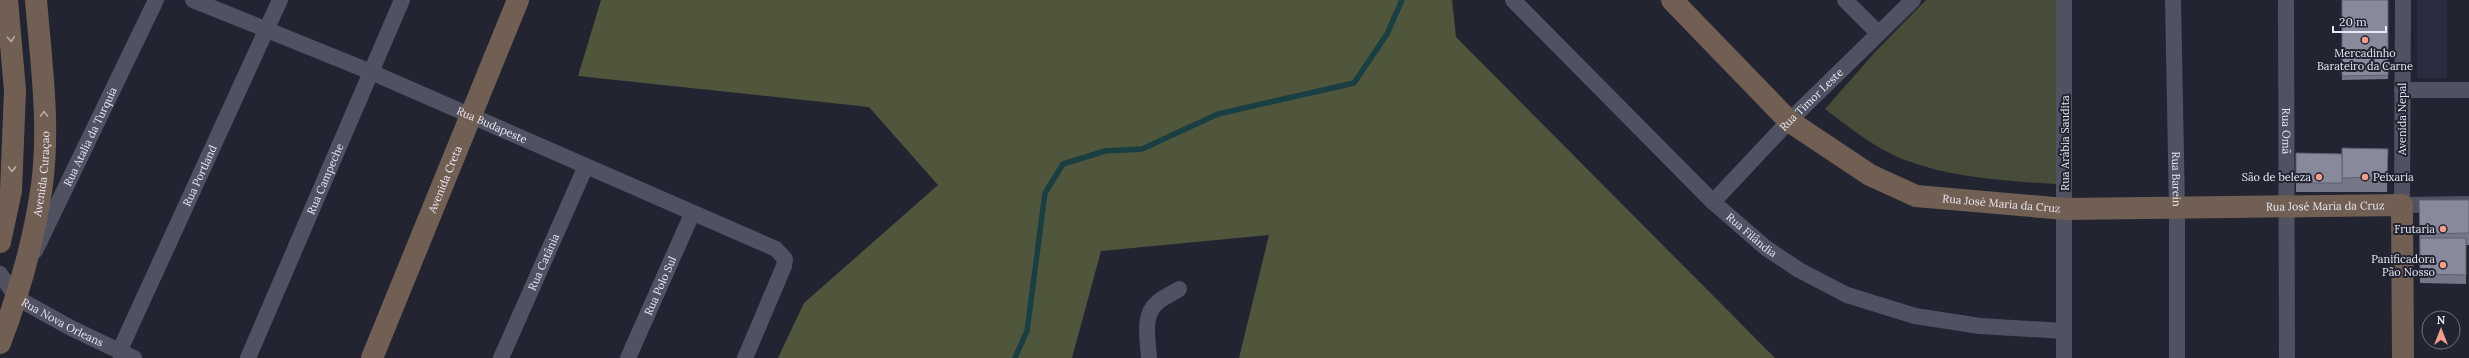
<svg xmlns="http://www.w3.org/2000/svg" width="2469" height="358" font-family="Lora,serif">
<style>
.built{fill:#2a2c40}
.green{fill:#474c38}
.forest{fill:#50563b}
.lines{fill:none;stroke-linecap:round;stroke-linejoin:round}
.stream{stroke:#1a3f43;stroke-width:5.5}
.street{stroke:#505262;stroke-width:16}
.secondary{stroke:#725f53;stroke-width:22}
.wall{fill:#757786}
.building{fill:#888a9c;stroke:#5f616d}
.oneway{stroke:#b3abab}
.poi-dot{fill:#f49d8b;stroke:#222432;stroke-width:1.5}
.labels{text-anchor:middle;stroke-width:4;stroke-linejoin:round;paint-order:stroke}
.poi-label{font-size:11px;fill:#e8e9f3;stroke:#222432;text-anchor:end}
.street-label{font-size:11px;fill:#e8e9f3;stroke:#222432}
</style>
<rect width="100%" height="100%" fill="#222432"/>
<rect class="built" x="2417" y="0" width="30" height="78"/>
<path class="green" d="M 1926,0 L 2056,0 L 2056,184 C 2005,181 1953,178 1905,160 C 1876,149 1850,128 1825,109 L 1875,52 Z"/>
<polygon class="forest" points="601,0 1452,0 1456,37 1775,358 1239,358 1269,235 1101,251 1072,358 778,358 804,303 938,185 869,107 578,76"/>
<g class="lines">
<polyline class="stream" points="1015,358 1027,331 1045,193 1063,164 1105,151 1142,149 1218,114 1354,83 1387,34 1402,0"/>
<g class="street">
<path id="s1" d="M 193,0 L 371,72 L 776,249 L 785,259 L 784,266 L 745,358"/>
<path id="s2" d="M 1513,0 L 1713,202 L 1766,248 L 1799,270 L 1847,295 L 1915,316 L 1980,326 L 2064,331"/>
<polyline points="1845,0 1878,33"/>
<path id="s3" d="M 2173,0 L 2177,208 L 2177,358"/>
<path id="s4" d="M 2286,0 L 2287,358"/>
<polyline points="2403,0 2402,205 2469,204"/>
<polyline points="2402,90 2469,90"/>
<path id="s5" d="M 1713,202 L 1789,121 L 1913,0"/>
<path id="s6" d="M 35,251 L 156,0"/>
<path id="s7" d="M 0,274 L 17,298 L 71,328 L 134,358"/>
<path id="s8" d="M 119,352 L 280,0"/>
<path id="s9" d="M 248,358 L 402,0"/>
<path id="s10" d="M 501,358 L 586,166"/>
<path id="s11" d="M 628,358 L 692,214"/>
<path d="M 1149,358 C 1148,341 1142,315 1157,303 C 1163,297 1172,294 1179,289"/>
<polyline points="2064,358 2064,0"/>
</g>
<g class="secondary">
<path id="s12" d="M 1672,0 L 1789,121 L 1870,175 L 1916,196 L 2065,209 L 2402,205 L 2403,358"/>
<polyline points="0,242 11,191 15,90 7,0"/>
<path id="s13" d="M 0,343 C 20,291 34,240 42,185 C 50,124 41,61 36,0"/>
<path id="s14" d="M 372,358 L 518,0"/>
</g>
</g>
<g class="wall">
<polygon points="2342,0 2388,0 2388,79 2342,80"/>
<polygon points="2388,149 2387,192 2296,192 2296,153 2342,154"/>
<polygon points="2419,200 2469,200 2469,245 2466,245 2466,284 2420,283"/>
</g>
<g class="building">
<polygon points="2342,0 2388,0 2388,75 2342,76"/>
<polygon points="2342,148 2388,149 2387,177 2342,178"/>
<polygon points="2296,153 2342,154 2342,183 2296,183"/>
<polygon points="2419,200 2469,200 2469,233 2420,234"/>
<polygon points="2420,238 2466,238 2466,275 2420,274"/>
</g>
<defs><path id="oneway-chevron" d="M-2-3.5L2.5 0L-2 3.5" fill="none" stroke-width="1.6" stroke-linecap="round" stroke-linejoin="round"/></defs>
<g class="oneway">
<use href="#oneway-chevron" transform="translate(11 39) rotate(85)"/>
<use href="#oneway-chevron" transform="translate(44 114) rotate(-90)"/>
<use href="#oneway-chevron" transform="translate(12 169) rotate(92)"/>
</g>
<g class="poi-dot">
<circle cx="2365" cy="40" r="4"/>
<circle cx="2319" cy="177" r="4"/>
<circle cx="2365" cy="177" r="4"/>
<circle cx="2443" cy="229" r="4"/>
<circle cx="2443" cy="265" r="4"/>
</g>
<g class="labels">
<g class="poi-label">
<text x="2365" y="57" text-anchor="middle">Mercadinho<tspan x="2365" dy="13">Barateiro da Carne</tspan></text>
<text x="2311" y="181">São de beleza</text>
<text x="2373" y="181" text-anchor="start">Peixaria</text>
<text x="2435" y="233">Frutaria</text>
<text x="2435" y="263">Panificadora<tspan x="2435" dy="13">Pão Nosso</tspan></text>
</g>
<g class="street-label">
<text dy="4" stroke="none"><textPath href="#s5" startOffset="142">Rua Timor Leste</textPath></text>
<text transform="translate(2402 119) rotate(-90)" y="4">Avenida Nepal</text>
<text dy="4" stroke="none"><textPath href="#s1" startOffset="324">Rua Budapeste</textPath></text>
<text dy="4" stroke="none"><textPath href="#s4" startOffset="131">Rua Omã</textPath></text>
<text dy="4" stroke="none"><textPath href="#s6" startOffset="127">Rua Atalia da Turquia</textPath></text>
<text transform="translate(2065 143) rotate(-90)" y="4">Rua Arábia Saudita</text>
<text dy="4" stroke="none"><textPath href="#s13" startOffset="175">Avenida Curaçao</textPath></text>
<text dy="4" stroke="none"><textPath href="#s8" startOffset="194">Rua Portland</textPath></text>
<text dy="4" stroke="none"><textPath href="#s9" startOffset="195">Rua Campeche</textPath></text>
<text dy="4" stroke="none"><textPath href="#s14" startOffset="193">Avenida Creta</textPath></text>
<text dy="4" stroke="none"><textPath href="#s3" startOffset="179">Rua Barein</textPath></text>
<text dy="4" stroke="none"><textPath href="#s12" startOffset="402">Rua José Maria da Cruz</textPath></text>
<text dy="4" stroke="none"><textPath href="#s12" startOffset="726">Rua José Maria da Cruz</textPath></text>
<text dy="4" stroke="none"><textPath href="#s2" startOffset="335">Rua Filândia</textPath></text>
<text dy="4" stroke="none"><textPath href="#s10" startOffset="105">Rua Catânia</textPath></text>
<text dy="4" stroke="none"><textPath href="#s11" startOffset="79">Rua Polo Sul</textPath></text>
<text dy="4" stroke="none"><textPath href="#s7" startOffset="81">Rua Nova Orleans</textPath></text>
</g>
</g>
<g transform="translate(2441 330)"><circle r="19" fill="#222432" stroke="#71737f"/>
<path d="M0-3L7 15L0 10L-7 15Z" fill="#f49d8b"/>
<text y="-6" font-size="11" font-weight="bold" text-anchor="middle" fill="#e8e9f3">N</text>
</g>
<path d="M2333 26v6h53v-6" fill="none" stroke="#e8e9f3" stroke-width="2"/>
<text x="2339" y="26" font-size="12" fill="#e8e9f3" stroke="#222432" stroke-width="3" paint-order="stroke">20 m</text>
</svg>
